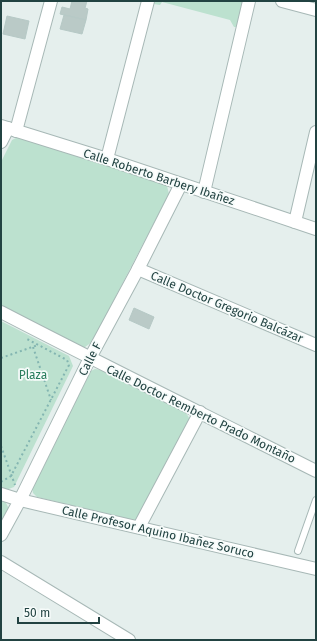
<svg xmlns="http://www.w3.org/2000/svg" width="317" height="641" viewBox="0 0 317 641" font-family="'Fira Sans',sans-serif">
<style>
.green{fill:#bce1cf}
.building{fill:#bacac7;stroke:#b6c9c6}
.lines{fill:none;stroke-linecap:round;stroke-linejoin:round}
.service-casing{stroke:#a7b8b6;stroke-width:8}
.minor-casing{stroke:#a7b8b6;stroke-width:14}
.path{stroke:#83b5b1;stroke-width:2;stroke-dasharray:2 3;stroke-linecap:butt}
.service{stroke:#fff;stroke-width:6}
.minor{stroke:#fff;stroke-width:12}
.labels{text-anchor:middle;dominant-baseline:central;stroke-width:3.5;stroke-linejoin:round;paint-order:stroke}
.street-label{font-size:12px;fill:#224342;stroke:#f6fbfa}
.park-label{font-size:12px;fill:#297d5d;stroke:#f6fbfa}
</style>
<rect width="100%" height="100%" fill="#e5efed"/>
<!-- green -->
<g class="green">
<polygon points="155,1 243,1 237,27 234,27 230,20 162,2 160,5 154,4"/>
<polygon points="18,137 162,180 167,186 169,194 92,342 85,347 80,347 1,306 1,162 12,140"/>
<polygon points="1,321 69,356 73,366 14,487 6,490 1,489"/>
<polygon points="95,369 102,370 185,412 188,416 190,420 137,519 134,520 37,497 33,493 32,487 91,371"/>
<polygon points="1,500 5,501 9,509 1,524"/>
</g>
<!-- building -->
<g class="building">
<polygon points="72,1 87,1 85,8 88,9 86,20 60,14 62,7 70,9"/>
<polygon points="64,15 86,20 82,34 60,29"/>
<polygon points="7,16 29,21 25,39 3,34"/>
<polygon points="134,308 154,317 149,329 129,320"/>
</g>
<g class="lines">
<!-- service casing -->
<g class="service-casing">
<polyline id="service" points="298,551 316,500"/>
</g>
<!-- minor casing -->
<g class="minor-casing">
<g id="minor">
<polyline points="282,1 316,10"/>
<polyline points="1,126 107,159 316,229"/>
<polyline points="16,131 51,1"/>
<polyline points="1,142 8,128"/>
<polyline points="107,159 148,1"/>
<polyline points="204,192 249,1"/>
<polyline points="295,222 316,132"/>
<polyline points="138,269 316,345"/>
<path d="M1,312C105,366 211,418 316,471"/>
<polyline points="1,494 20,500 316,569"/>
<polyline points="139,527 200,412"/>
<polyline points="1,535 20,500 90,358 138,269 181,184"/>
<polyline points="1,562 129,640"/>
</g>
</g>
<!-- path -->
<g class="path">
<polyline points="33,347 51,400"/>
<polyline points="1,358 38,345"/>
<polyline points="1,446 15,485"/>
<polyline points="1,482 11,476 69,365 67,360 25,338"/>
</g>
<!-- service -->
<use href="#service" class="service"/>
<!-- minor -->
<use href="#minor" class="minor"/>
</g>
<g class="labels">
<!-- street labels -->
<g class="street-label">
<text transform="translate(159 177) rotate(18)">Calle Roberto Barbery Ibañez</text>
<text transform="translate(227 307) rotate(23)">Calle Doctor Gregorio Balcázar</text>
<text transform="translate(90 359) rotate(-63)">Calle F</text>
<text transform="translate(201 414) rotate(26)">Calle Doctor Remberto Prado Montaño</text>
<text transform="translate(158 532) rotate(13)">Calle Profesor Aquino Ibañez Soruco</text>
</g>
<!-- park labels -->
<g class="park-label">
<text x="33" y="375">Plaza</text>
</g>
</g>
<!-- border -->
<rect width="317" height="641" fill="none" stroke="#224342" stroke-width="4"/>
<!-- scale -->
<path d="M18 617v6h81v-6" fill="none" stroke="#224342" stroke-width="2"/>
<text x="24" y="617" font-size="12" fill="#224342" stroke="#f6fbfa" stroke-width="3" paint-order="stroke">50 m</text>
</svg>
